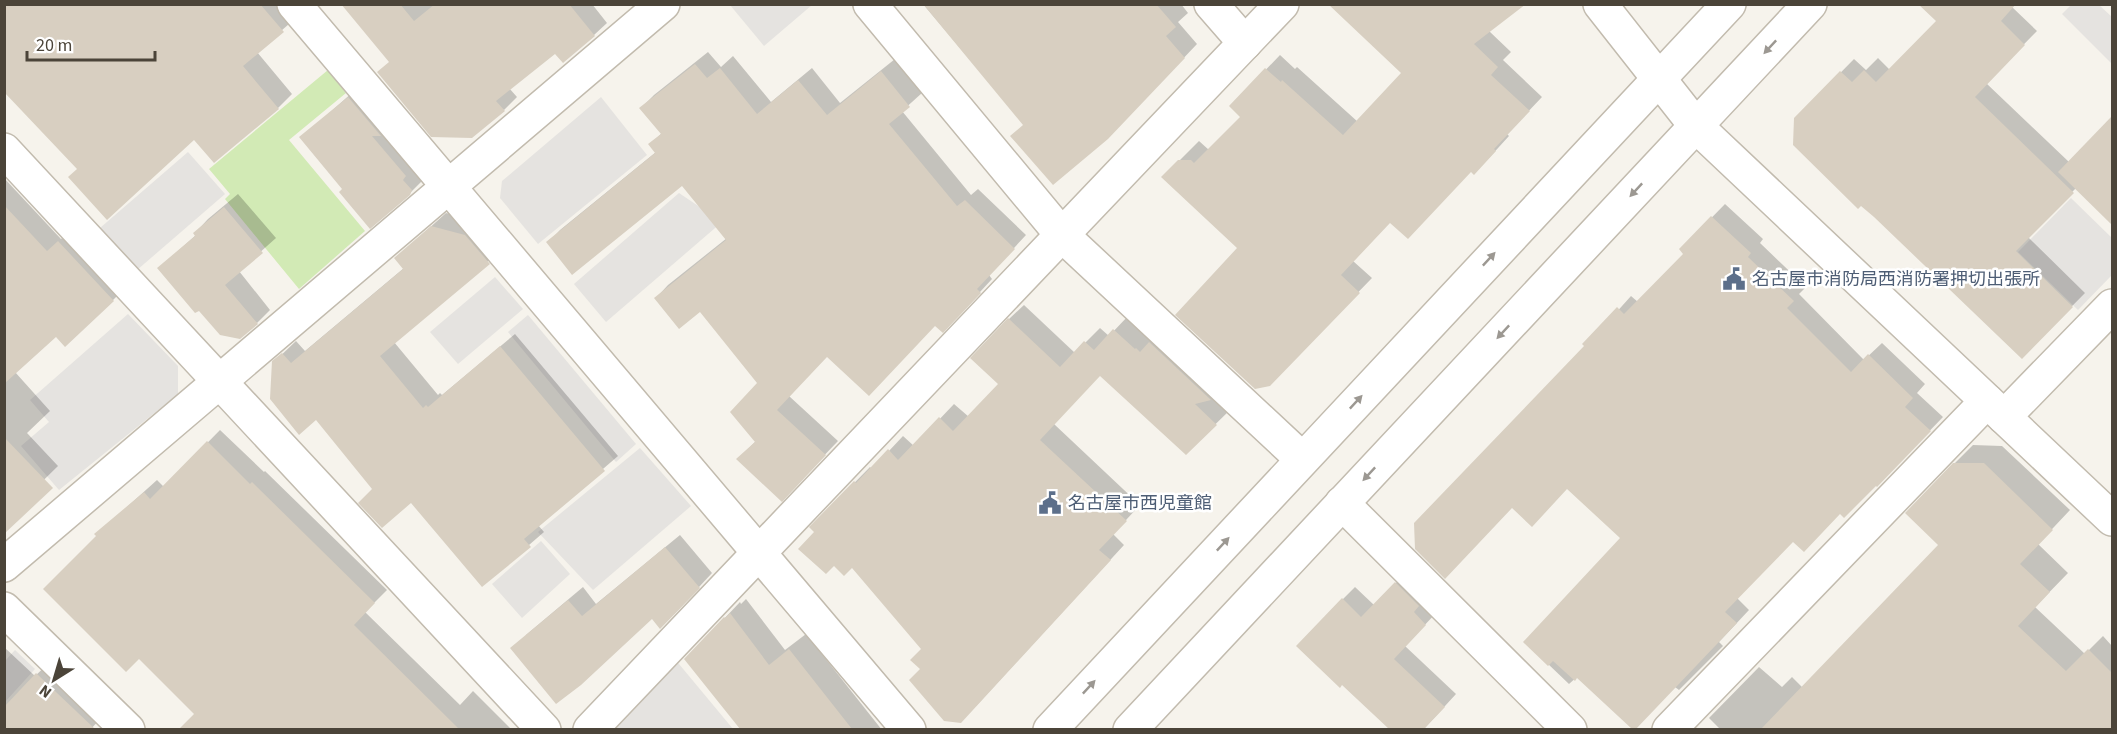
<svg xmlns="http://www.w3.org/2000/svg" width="2117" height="734" viewBox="0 0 2117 734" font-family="'Source Sans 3','Noto Sans JP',sans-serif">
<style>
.green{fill:#d2eab5}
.parking{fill:#e5e3e0}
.shadow{fill:#0003}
.building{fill:#d8cfc1}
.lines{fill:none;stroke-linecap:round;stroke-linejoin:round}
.minor-casing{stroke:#c2bbae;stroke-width:36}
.minor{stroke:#fff;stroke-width:33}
.oneway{fill:#9c9892}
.labels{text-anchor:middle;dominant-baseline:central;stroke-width:5;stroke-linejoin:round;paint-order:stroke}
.service-label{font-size:18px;fill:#4e5e75;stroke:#fff;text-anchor:start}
</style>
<rect width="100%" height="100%" fill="#f6f3ec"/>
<!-- green -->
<polygon class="green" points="328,70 346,93 289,140 365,231 299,289 225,199 230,194 209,169"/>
<!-- parking -->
<g class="parking">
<polygon points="730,5 812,5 764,46"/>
<polygon points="2071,5 2099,5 2112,17 2112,64 2062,14"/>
<polygon points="601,97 647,155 538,244 500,198 502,181"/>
<polygon points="188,152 225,194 137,270 100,228"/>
<polygon points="679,193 722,222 606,322 574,284"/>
<polygon points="2071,198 2112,238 2112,275 2078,310 2018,252"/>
<polygon points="495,277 523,309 458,364 430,332"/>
<polygon points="128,314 178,366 178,394 59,490 21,446 49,422 30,400"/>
<polygon points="528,315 636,444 616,462 508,332"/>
<polygon points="640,448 691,506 593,590 538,532"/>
<polygon points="541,541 570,574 522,618 492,584"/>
<polygon points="15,650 35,669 5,702 5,661"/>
<polygon points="674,658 733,729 607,730"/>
</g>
<!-- shadow -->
<g class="shadow">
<polygon points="4,4 256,11 263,4 286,4 297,17 257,52 292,94 278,108 194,138 79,169 7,93 4,96"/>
<polygon points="357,4 592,4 607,23 594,35 555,51 509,88 517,97 504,110 390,61"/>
<polygon points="923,4 1181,4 1188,13 1178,22 1197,44 1121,124 1024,124"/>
<polygon points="2012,7 2037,31 1986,83 2069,162 2112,118 2112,223 2076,188 2028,237 2085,293 2022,357 1795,119 1854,59 1866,70 1878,58 1890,70"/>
<polygon points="1489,31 1511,52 1503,60 1542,97 1507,134 1509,136 1488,159 1390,221 1353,261 1372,278 1269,384 1239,247 1163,177 1199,141 1209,150 1242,117 1231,106 1280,55 1295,69 1297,67 1358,122"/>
<polygon points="708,52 721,67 733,56 771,102 812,68 840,103 895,59 922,93 902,111 971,195 978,189 1026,235 989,275 992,279 956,318 827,355 789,396 838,441 794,487 738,459 756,441 759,383 700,310 656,298 668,285 727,238 683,184 548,243 560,230 656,152 650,144 662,133 641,108 654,95"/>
<polygon points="362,84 423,180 409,194 301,138"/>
<polygon points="4,178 61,239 72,229 126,287 113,300 56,335 15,372 50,411 27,433 58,466 4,519"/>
<polygon points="238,194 276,238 239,271 270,310 257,323 159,268 196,235 195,233 208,219"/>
<polygon points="1725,204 1763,239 1760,243 1806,287 1799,294 1864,360 1882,343 1925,384 1917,393 1943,417 1890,472 1840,512 1793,540 1737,598 1749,610 1719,642 1723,646 1679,690 1675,687 1634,729 1578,676 1569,684 1525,642 1622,538 1586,346 1631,296 1638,302 1685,254 1681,249"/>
<polygon points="446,213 479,221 502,249 394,342 438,395 440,393 442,395 515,334 618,456 538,525 544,532 483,585 411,501 374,489 274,362 296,341 305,351 404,268 396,258"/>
<polygon points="1024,305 1075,353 1100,328 1109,336 1129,315 1231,409 1186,453 1100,374 1054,424 1140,505 1113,534 1124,545 976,706 922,669 923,649 852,566 811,527 870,467 872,469 903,436 914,446 954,404 969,417 1000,384 1009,319"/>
<polygon points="220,430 264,472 265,471 387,590 365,612 460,705 473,691 512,730 190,730 185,725 196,713 97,534 157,480 164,487"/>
<polygon points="1973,445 2002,446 2070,510 2038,544 2068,573 2035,607 2085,654 2103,636 2112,646 2112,730 1721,730 1709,718 1759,667 1782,687 1792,677 1803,688 1940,545 1954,464"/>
<polygon points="680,535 712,573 674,614 526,635 583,587 596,604"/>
<polygon points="1408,571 1437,612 1405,646 1456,694 1423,730 1392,730 1342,683 1343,599 1355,587 1374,605"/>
<polygon points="746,599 785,650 806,634 882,730 742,730 686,659 740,602 741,604"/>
<polygon points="4,647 35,676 49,663 101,718 90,730 4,730"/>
</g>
<!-- building -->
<g class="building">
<polygon points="4,4 260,4 284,32 243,66 279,109 214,163 194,140 107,220 68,177 77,169 4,92"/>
<polygon points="341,4 400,4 414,21 435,4 569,4 595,36 563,63 555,54 496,101 505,111 472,138 431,137 377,72 389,62"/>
<polygon points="923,4 1156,4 1176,27 1166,36 1185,58 1108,139 1053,185 1010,136 1023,125"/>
<polygon points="1328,4 1526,4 1474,44 1498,67 1491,75 1530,111 1494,149 1496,151 1474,175 1471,172 1408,239 1390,223 1341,275 1360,293 1270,386 1255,389 1175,315 1237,248 1161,177 1178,160 1191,160 1194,163 1240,117 1229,106 1265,68 1281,82 1282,80 1343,135 1401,73"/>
<polygon points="1918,4 2016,4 2001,21 2025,45 1975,97 2074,193 2016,251 2073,307 2022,359 1874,217 1861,206 1858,209 1793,145 1794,118 1840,71 1852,82 1864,70 1876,82 1936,21"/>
<polygon points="695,64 707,78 720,68 757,114 798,80 827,115 881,71 910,107 889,124 957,206 965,200 1015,249 977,289 981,293 943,333 935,326 869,396 827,357 777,410 826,455 782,502 736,459 755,442 730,412 757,383 700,312 679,329 654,298 726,240 682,186 572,275 546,242 655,153 648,144 661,134 639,108"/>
<polygon points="348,97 381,136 372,136 406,176 403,180 412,190 410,195 370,229 339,192 342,189 299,137"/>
<polygon points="2112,116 2112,225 2058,172"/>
<polygon points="4,205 47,251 58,241 114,301 65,347 56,337 4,384"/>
<polygon points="224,207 263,253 225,285 258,324 240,339 220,335 199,311 195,313 157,268 195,236 193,233"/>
<polygon points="1711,216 1751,253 1748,257 1794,301 1787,308 1851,372 1868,354 1913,398 1905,407 1931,431 1877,487 1876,486 1844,518 1840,514 1804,552 1793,542 1725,612 1737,623 1636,729 1632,729 1577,678 1575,681 1553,661 1548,666 1523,642 1620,538 1567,489 1532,527 1512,508 1445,579 1415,549 1414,523 1584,346 1582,344 1617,307 1624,314 1683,254 1679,249"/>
<polygon points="431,226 465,235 490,264 380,356 423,408 426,405 428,407 500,346 605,471 524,539 531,547 482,587 411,503 382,528 358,503 372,489 316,420 299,435 270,399 272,361 282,353 291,363 384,285 403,269 394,258"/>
<polygon points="1008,318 1060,367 1084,341 1094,350 1113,329 1135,349 1136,348 1140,352 1149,342 1211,400 1195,404 1217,425 1186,455 1100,376 1040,440 1127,521 1099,550 1111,560 961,723 944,721 909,680 920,669 910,660 921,649 852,568 844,576 834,566 826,574 798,549 814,532 809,527 854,481 856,483 888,449 898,460 939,417 953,431 998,384 970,358"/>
<polygon points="4,437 53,488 4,534"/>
<polygon points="207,441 250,484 252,482 375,603 354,625 459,729 179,729 194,714 139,659 126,672 43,589 96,536 94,534 144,492 150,499"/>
<polygon points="1953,463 1984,463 2053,530 2020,564 2050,592 2018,626 2066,671 2088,649 2112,673 2112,729 1761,729 1938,545 1905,513"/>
<polygon points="665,547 700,588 660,629 652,619 581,685 556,704 510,648 568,600 582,616"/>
<polygon points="1395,582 1419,606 1414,612 1426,625 1394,659 1445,707 1424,729 1389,729 1342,685 1340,688 1296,646 1342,598 1361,617"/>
<polygon points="730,613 769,665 789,649 852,729 740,729 684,659 724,617 725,618"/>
<polygon points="36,673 95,729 4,729 4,707"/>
</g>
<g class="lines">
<!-- minor casing -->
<g class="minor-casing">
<g id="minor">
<polyline points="294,4 909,730"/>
<polyline points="870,4 1062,235 1302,459"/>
<polyline points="1211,4 1245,43"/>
<polyline points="1600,4 1696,126 2112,519"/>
<polyline points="4,150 544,730"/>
<polyline points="2004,417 2112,306"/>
<polyline points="1342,503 1570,730"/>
<polyline points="4,565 663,4"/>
<polyline points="4,609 128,730"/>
<polyline points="590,730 1282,4"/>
<polyline points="1050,730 1729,4"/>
<polyline points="1130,730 1810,4"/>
<polyline points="1669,730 1987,401"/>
</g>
</g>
<!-- minor -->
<use href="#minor" class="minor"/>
</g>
<!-- one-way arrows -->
<defs><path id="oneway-solid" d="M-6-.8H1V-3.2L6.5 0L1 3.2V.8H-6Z" transform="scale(1.5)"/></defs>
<g class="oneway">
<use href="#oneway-solid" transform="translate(1770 47) rotate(133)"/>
<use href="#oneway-solid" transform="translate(1636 190) rotate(133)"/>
<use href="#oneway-solid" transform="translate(1489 259) rotate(-47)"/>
<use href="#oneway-solid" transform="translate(1503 332) rotate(133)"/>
<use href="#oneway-solid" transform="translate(1356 402) rotate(-47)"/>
<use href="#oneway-solid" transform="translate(1369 474) rotate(133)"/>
<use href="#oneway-solid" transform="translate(1223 544) rotate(-47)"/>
<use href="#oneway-solid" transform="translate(1089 687) rotate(-47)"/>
</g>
<!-- icons -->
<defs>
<g id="civic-bare" transform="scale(1.8)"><path d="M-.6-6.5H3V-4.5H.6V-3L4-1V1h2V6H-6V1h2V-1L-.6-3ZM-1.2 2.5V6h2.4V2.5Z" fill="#5c6f8a" stroke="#fff" stroke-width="2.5" paint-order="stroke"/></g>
</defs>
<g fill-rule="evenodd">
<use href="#civic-bare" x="1734" y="279"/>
<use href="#civic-bare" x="1050" y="503"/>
</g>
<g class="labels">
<!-- service labels -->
<g class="service-label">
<text x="1752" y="279">名古屋市消防局西消防署押切出張所</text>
<text x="1068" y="503">名古屋市西児童館</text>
</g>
</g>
<!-- border -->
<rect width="2117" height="734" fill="none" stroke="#4b4439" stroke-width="12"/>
<!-- north arrow -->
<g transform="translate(54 680) rotate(217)" stroke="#ffffff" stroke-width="4.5" paint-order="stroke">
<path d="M0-4.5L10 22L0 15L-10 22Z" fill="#4b4439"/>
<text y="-9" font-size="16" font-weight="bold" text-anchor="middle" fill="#4b4439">N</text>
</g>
<!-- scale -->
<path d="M27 51v9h128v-9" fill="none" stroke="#4b4439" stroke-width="3"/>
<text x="36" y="51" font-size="18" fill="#4b4439" stroke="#ffffff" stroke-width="4.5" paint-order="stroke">20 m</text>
</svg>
